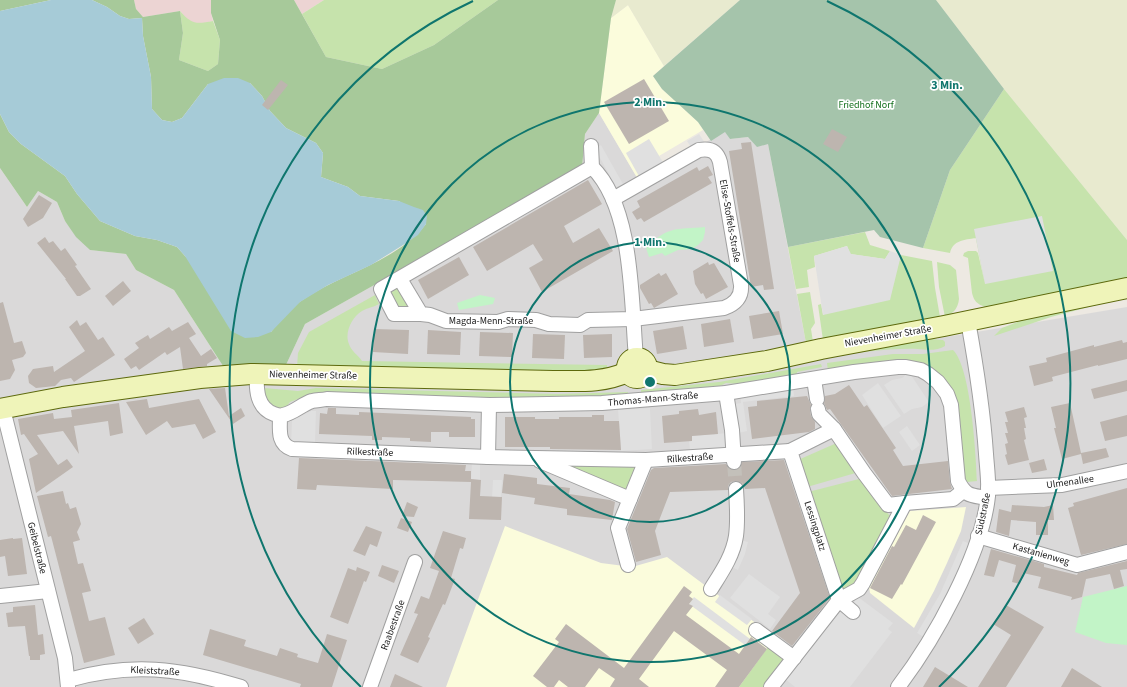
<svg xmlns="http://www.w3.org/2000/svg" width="1127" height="687" viewBox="0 0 1127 687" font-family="'Source Sans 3',sans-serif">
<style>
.residential{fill:#dad9d9}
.commercial{fill:#ecd4d3}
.education{fill:#fbfcdc}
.farmland{fill:#e8eacf}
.grass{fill:#c6e3ac}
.forest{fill:#a7c99a}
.cemetery{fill:#a5c4ab}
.park{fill:#c2f4c7}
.parking{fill:#e0e0e0}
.water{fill:#a6cbd7}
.building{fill:#bdb5af}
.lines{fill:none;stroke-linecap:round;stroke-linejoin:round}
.street-tunnel{stroke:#c3c0ba;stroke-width:14;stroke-dasharray:14 7;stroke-linecap:butt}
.street-casing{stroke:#a0a0a0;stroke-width:16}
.secondary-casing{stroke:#5d690d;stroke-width:22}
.street{stroke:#fff;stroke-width:14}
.secondary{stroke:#eff4b9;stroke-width:20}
.ring{fill:none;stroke:#0f766e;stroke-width:2}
.labels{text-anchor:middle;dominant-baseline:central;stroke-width:3.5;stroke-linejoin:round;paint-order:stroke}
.park-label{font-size:10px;fill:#14701d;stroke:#fff}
.street-label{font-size:10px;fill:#1c1c1c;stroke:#fff}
.centre{fill:#0f766e;stroke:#fff;stroke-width:2}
.ring-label{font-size:12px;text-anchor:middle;font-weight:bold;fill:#0f766e;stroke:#fff;stroke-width:3.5;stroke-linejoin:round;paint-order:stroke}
</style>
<rect width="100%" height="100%" fill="#ede9e2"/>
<!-- residential -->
<polygon class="residential" points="599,113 639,181 725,131 730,139 748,137 768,144 806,343 826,357 1127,307 1127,687 0,687 0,168 27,207 38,191 57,202 65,221 90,250 126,254 136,270 174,290 225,369 285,367 305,324 582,168 585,134"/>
<!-- commercial -->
<g class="commercial">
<polygon points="134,0 211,0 211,13 213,21 201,24 193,23 187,19 180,11 143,17 136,9"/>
<polygon points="294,0 324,0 302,14"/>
</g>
<!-- education -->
<g class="education">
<polygon points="628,5 664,66 653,76 662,89 698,122 703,130 659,156 665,167 639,181 599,113 611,18"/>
<polygon points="966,507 961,531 947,563 934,591 914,628 870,593 869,587 910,511"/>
<polygon points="505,526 601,563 632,567 667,557 793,651 766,687 446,687"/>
</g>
<!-- farmland -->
<g class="farmland">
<polygon points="616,0 740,0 664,66 628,5 611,18"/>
<polygon points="936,0 1127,0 1127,240 1004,89"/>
</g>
<!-- grass -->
<g class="grass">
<polygon points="324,0 498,0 434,45 382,69 326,57 302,14"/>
<path d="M180,11C192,25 197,24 213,21L220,40L218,64L208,71L179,60L183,33Z"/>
<path d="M1004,89L1127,240V282L985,307C977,304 974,301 972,293L968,258L963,256L964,253L968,251H976L978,253L985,284L974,229L976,238C964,240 953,240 950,253L923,248L950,170Z"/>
<polygon points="865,232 870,245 890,251 885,259 850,254 847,246 814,256 815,267 807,270 809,287 796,289 788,247"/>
<polygon points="901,255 932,261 935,288 940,317 823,340 818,305 821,304 823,315 896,271"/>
<path d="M937,262L950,265L956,270L959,299C958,308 954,313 945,317L939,287Z"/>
<polygon points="397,287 398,288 409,308 398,309 390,292"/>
<polygon points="810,292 815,323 811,329 813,342 806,343 797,294"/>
<path d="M375,295L379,304C374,307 367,308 362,311C352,317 344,333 349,344C351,351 358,355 362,361L607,365L608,371L587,375L297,367L298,353L309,332Z"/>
<polygon points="1119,299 1051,317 994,336 1002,328 1020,321"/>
<path d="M932,339L943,340L945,342V346C938,351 926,350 918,349C887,348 857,353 826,358V357Z"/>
<path d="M953,350C971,367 976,455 977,481L967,482L963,479L962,460L935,372L828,371L827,363L893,354H923Z"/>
<polygon points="821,364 822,367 797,372 797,375 738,384 726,383 718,387 641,394 641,390 719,382"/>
<polygon points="264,388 298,391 316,388 558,394 628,392 628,395 602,397 497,399 487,397 314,393 290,402 286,407 278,410 265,401"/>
<polygon points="839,442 859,472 807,487 798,460"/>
<polygon points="570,463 637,465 626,490 569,466"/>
<polygon points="859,479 865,482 889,515 896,513 855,589 844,595 808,492"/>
<polygon points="768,647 785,660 766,687 739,687"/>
</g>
<!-- forest -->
<g class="forest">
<polygon points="0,0 51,0 0,11"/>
<path d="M92,0H134L136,9L143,17L180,11L183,33L179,60L208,71L218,64L220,40L211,13V0H294L326,57L382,69L434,45L498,0H616L611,18L599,113L585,134L582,168L305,324L285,367L225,369L174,290L136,270L126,254L90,250L76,237L65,221L57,202L38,191L27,207L0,168V114L9,132L21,144L65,176L77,194L100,221L135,236L157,240L177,247L185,256L271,332C280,321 289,309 301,301C341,273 395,263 426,224L399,201L360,196L348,187L321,177L323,153L316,143L286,128L270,111L262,96L250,83L208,84L182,118L172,122L162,120L152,109L151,77L143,36L142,18L129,19L120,16L107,7Z"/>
</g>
<!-- cemetery -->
<polygon class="cemetery" points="740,0 936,0 1004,89 950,170 923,248 880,237 874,230 788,247 768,144 757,147 748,137 730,139 725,132 711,141 698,122 662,89 653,76"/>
<!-- park -->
<g class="park">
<path d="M705,227V232L703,240L698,245L692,249L678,250L665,256L662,253L649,257L646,248C669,225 676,230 705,227Z"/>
<polygon points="480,295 495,298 493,304 459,310 457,303"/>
<polygon points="1127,586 1127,645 1106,643 1075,632 1083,597"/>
</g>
<!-- parking -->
<g class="parking">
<polygon points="699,134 705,143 693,150 687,141"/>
<polygon points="649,139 664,164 640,178 626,153"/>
<polygon points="601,145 623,184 616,187 595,149"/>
<polygon points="1042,216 1053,271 985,284 974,229"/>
<polygon points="847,246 851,254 885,259 890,251 901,255 890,300 823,315 814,256"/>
<polygon points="909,372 929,402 922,407 912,409 904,414 884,385 892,380 902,378"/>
<polygon points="878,383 901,416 883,428 862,395"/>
<polygon points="793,387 794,396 743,402 747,431 738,433 735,404 741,403 740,393"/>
<polygon points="650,408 652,449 621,451 618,410"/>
<polygon points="311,411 316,411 315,445 291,444 292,420"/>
<polygon points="907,426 920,445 912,451 899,432"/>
<polygon points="728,433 729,447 690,450 689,441 692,441 692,436"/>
<polygon points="472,462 480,463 480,480 471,479"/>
<polygon points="493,480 502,480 501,497 492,497"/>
<polygon points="739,540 748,542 745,554 738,570 730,566"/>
<polygon points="963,541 970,544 946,598 924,637 917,633 940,594"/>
<polygon points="749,574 780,597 768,614 776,620 770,629 730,598"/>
<polygon points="720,595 752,619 747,625 715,602"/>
<polygon points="694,597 750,639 745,645 689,604"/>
<polygon points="858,597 893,623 888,629 892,632 850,687 795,687 785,679 840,607 846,612"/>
</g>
<!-- water -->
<polygon class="water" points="51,0 92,0 107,7 120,16 129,19 142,18 143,36 151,77 152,109 162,120 172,122 182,118 208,84 224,78 238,78 250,83 262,96 270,111 286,128 316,143 323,153 321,177 348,187 360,196 399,201 414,207 423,210 427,216 426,224 418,235 403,245 371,265 328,285 300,302 271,332 258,337 245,338 231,331 185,256 177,247 157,240 135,236 100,221 77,194 65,176 21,144 9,132 0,114 0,11"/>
<!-- building -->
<g class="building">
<polygon points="644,79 669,121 629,144 604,102"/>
<polygon points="281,80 288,85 268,110 262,105"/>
<polygon points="832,129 847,137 838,152 823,144"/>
<polygon points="751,142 774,289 764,290 763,285 751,287 729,151 742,149 741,143"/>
<polygon points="708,166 713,175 708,177 712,183 644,222 641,218 637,220 632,212 640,207 637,201 697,167 699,171"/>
<polygon points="588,180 602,204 564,226 573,243 599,228 613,251 542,292 529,268 543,260 533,244 487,271 473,247"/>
<polygon points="39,195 52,203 43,218 28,227 23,219"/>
<polygon points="45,237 49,243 53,241 61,251 65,248 77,265 75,266 91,289 80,296 77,296 65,279 66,279 37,243"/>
<polygon points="459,257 469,275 428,299 418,280"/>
<polygon points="708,262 709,265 714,263 728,287 706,299 703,293 701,294 695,284 693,271"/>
<polygon points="659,273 661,276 666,273 678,294 654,308 651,303 649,304 640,288 640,285"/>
<polygon points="123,281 131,291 113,306 105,296"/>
<polygon points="3,302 14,343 22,341 26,353 23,357 12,360 15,370 10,379 0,381 0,303"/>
<polygon points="779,311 783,334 753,339 749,316"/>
<polygon points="730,319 734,342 704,347 701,324"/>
<polygon points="77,320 80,326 86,322 98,340 103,337 115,355 74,382 71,378 61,380 55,386 36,388 29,383 28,376 33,369 53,366 54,372 85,351 69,327"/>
<polygon points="188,322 196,334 189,338 201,356 211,349 217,358 207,364 207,366 183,369 180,347 167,355 165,352 139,370 136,366 131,369 124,359 139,348 135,343 148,335 150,339 169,327 172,331"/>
<polygon points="683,326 687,349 657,354 653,331"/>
<polygon points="374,329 409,330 408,354 373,352"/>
<polygon points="428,330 461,332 460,355 427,354"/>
<polygon points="480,332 513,333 512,357 479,356"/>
<polygon points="533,334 565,335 564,359 532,358"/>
<polygon points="612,334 612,357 584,358 583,335"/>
<polygon points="1122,340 1123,343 1127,342 1127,359 1098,366 1098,365 1052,377 1053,381 1034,386 1029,366 1047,362 1046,358 1094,345 1094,347"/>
<polygon points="1127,380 1127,391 1094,399 1091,389"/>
<polygon points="849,385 864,407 867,405 896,448 893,450 903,466 948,461 950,482 952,489 892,496 830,409 827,410 824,403 825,396 835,394"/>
<polygon points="225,388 229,416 241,408 245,416 233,424 209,389"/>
<polygon points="807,396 811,405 810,410 811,416 815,422 815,429 809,432 752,439 748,407 757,406 757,401"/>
<polygon points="147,399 149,408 199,399 216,432 203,439 195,424 172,428 167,421 146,435 126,402"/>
<polygon points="119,403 123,433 110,436 108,421 74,426 79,454 63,431 37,435 58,465 67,459 73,467 36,493 29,459 38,454 24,434 21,435 18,419 53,413 54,419 72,417 71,410"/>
<polygon points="1070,403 1081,453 1106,448 1109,457 1083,464 1081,454 1062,459 1054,428 1056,428 1051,407"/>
<polygon points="1024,407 1027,417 1024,418 1026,428 1024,428 1026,439 1024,440 1029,460 1008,465 1005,455 1007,454 1005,444 1008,443 1005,433 1008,433 1005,422 1008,422 1005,412"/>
<polygon points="328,408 336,408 336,414 359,415 359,412 383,413 471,417 471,419 475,419 475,437 449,437 449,432 431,432 431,442 410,441 410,438 382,437 382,440 372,440 372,436 319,434 320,413 327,414"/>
<polygon points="698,409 699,415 716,412 718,434 692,436 692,441 664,443 662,416 679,414 679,411"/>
<polygon points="592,415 604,415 604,421 619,421 621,450 550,449 550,447 505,447 505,417 535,417 535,419 559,419 559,417 592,417"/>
<polygon points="1127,415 1127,436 1105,441 1100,422"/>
<polygon points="299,458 466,465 465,471 471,471 471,479 481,480 480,496 502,497 501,520 469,519 471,482 393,480 393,489 317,485 316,490 297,489"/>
<polygon points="1044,459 1047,470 1032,473 1029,463"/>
<polygon points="784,460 830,598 792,646 772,631 800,593 765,488 745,489 743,484 736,481 731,482 728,486 728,490 670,492 655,531 661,555 636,562 627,529 651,470 654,468 726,464 730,469 734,470 739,469 742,462"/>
<polygon points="504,474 537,478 537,484 570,488 569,494 610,500 615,502 612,520 567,515 567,509 534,504 535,498 502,493"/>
<polygon points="1127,488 1127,544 1081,555 1068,508 1074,506 1073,503"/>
<polygon points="63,491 66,504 68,503 70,509 76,507 81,524 77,532 80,540 73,542 78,564 83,563 91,591 82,593 89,621 105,617 115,655 84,663 51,536 48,537 37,496"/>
<polygon points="407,502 418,507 414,517 402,516"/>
<polygon points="1012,505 1044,507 1053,505 1054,520 1048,520 1048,535 1036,535 1036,522 1011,520 1009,536 996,532 999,509 1011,512"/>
<polygon points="923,515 936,522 902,585 901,584 892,599 870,588 892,546 894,547 906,525 916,530"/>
<polygon points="401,518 412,522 408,532 397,528"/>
<polygon points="366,526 382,532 377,547 370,544 365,556 353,551"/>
<polygon points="443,531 466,538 463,549 460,548 451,578 455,579 445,605 443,604 428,637 430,638 418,663 400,655 418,614 414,613 421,596 429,599 439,571 430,568"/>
<polygon points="13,538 13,539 22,538 27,574 8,576 5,556 0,557 0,540"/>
<polygon points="991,549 1044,564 1044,567 1077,575 1078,573 1127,561 1127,569 1120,570 1124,586 1114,589 1110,574 1086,579 1082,597 1071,600 1072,597 1038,588 1041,577 1023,573 1020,584 1012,582 1016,565 999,560 994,577 984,575"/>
<polygon points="382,565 399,571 394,583 378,576"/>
<polygon points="357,567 370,572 366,582 364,581 348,624 330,617 348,568 356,571"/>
<polygon points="684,586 692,592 689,596 693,599 689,604 693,606 686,615 739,654 751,637 767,649 739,687 715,687 727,670 674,631 639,679 649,687 610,687 615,679 599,668 585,687 568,687 559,680 554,687 547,687 533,676 559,642 555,639 566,624 624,668"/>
<polygon points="35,605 38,635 43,634 45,654 40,655 40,660 30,660 30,656 29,656 25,626 8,627 6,613 13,612 13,607"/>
<polygon points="1006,605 1044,627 1006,687 978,687 1011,635 993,624"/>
<polygon points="144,618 154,634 138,644 128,628"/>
<polygon points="210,629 246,640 244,646 277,656 280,648 298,654 297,657 318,663 327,634 347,640 332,687 300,687 301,684 281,678 203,655"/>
<polygon points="935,667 968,687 923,687"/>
<polygon points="1072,668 1102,687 1061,687"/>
<polygon points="395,674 423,687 390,687"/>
</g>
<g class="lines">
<!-- street-tunnel -->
<polyline class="street-tunnel" points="734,462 736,489"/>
<!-- street casing -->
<g class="street-casing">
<g id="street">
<path d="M591,146L592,167C634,208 631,303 636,358"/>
<path d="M400,279L421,314L430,315L446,321L498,322L508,319L536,320L549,324L580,325L588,320L633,319L724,308C735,304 742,297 741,285L720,162C717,151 710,148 699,150L613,199"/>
<polyline points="421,314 394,314 381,289 592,167"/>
<path d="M257,374C256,390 257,408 274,414C277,415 280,416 283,415C294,413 302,404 312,401C317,400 322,400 327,399L489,405L602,403L726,393L854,372L898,367H906L921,370L928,374L938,382L947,394L951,405L958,481C966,497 971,495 987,498"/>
<polyline points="814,379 817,399"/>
<polyline points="726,393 732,430 734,462"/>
<polyline points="489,405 488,457 646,460 790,451"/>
<polyline points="3,409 65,658 68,687"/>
<polyline points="818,409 819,414 834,429"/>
<path d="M280,416C280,429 277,444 292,449L488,457"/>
<polygon points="834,429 864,473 888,505 905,503 863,583 859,589 839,600 790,451"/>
<polyline points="540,461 630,499"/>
<polyline points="988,488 1062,485 1127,471"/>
<polyline points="905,503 953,499 963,491"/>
<polyline points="978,536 1077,565 1127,552"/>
<polyline points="628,565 618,528 646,460"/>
<path d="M711,589C721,573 733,556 736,536C738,521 737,504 736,489"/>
<polyline points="0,596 48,591"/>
<polyline points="756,630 794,658"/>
<path d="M68,680C131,662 180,668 241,687"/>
<polyline points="370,687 415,562"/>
<polyline points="771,687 839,600 853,612"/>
<path d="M898,687C934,640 982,554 988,496C989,482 987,468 986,454C983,409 976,365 968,321"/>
</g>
</g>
<!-- secondary casing -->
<g class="secondary-casing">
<g id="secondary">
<circle cx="637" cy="368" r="10"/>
<polyline points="647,370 663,374 675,375 767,361 821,349 944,326 1127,288"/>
<path d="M0,409L63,397L200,378L251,374L553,381C578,381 604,383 627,372"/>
</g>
</g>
<!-- street -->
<use href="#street" class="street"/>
<!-- secondary -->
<use href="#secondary" class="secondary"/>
</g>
<!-- distance rings -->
<g class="ring">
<circle cx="650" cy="382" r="140"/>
<circle cx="650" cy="382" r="280"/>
<path d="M361 687A420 420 0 0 1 473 1M827 1A420 420 0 0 1 939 687"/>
</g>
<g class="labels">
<!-- park labels -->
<g class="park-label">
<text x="866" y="105">Friedhof Norf</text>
</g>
<!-- street labels -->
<g class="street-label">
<text transform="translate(730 221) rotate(80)">Elise-Stoffels-Straße</text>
<text x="491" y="321">Magda-Menn-Straße</text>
<text transform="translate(888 336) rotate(-10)">Nievenheimer Straße</text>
<text transform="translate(313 375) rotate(1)">Nievenheimer Straße</text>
<text transform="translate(653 399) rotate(-5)">Thomas-Mann-Straße</text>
<text transform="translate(370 452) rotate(2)">Rilkestraße</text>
<text transform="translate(690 458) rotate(-4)">Rilkestraße</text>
<text transform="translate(1070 482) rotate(-8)">Ulmenallee</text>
<text transform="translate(983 514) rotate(-78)">Südstraße</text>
<text transform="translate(815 526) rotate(72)">Lessingplatz</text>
<text transform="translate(37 548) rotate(76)">Geibelstraße</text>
<text transform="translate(1041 554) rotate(16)">Kastanienweg</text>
<text transform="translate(393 625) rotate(-70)">Raabestraße</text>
<text transform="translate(155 671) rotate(3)">Kleiststraße</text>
</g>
</g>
<circle cx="650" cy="382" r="6" class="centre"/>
<g class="ring-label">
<text x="947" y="89">3 Min.</text>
<text x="650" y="106">2 Min.</text>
<text x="650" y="246">1 Min.</text>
</g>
</svg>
